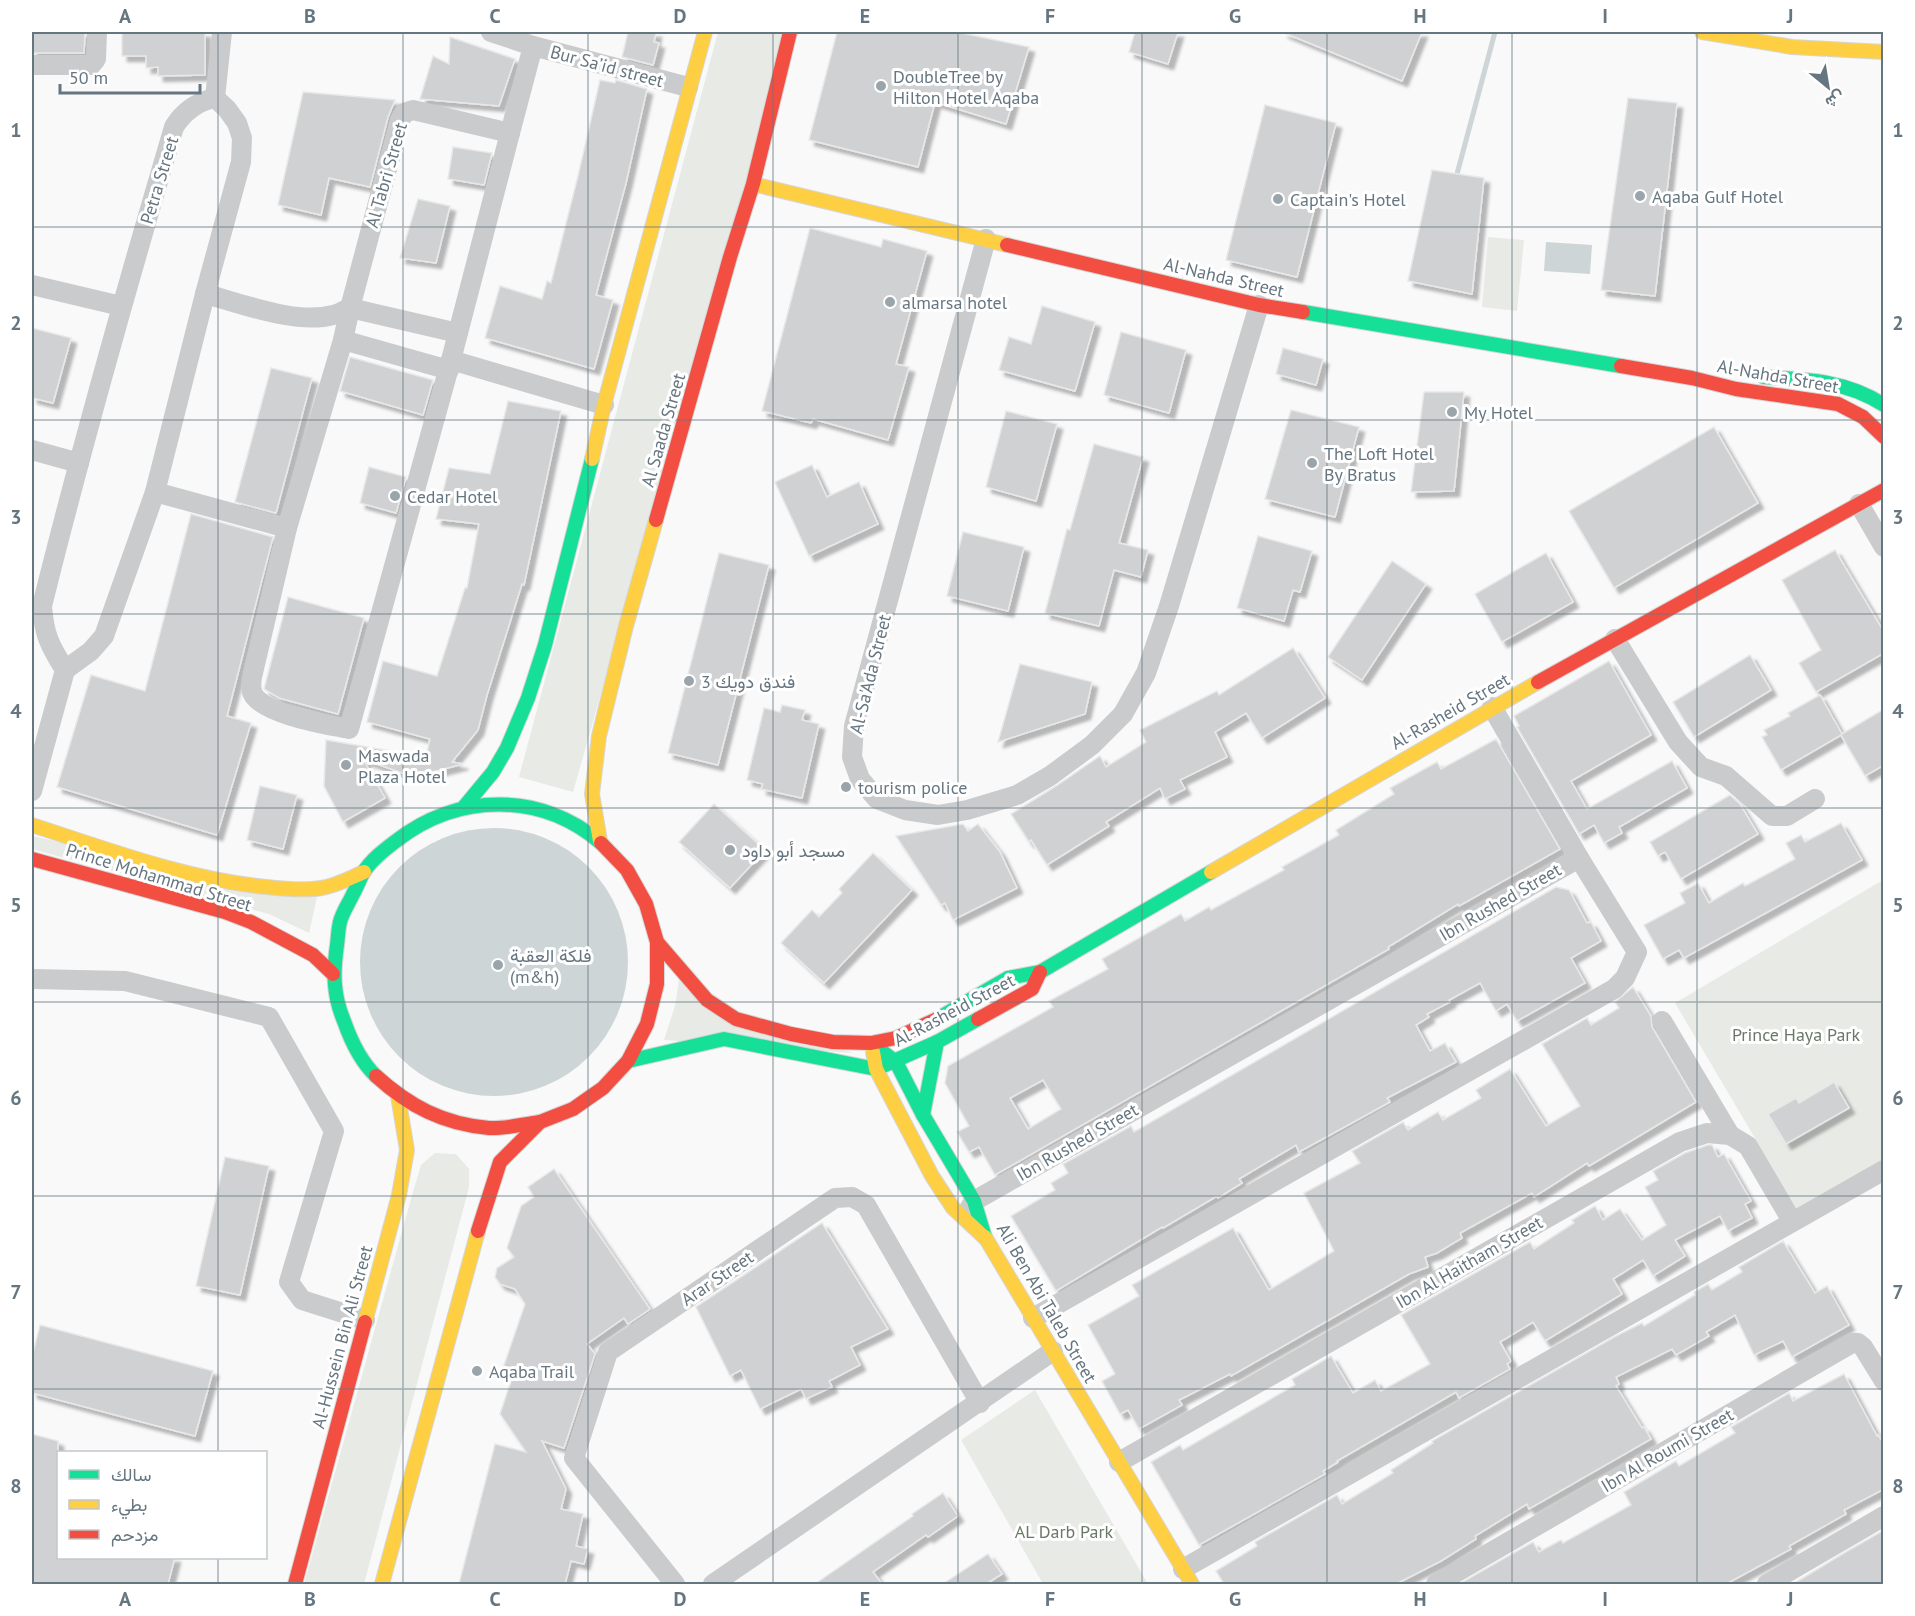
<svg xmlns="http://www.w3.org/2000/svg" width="1915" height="1616" viewBox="0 0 1915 1616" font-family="'PT Sans',Vazirmatn,sans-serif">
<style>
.green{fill:#e8eae6}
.water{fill:#cdd5d7}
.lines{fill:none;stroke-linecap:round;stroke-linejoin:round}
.stream{stroke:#cdd5d7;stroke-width:5}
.building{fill:#cfd1d2;stroke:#e8e8e8;stroke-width:1.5;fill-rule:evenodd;filter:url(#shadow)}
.fast-casing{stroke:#d5d6d7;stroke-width:16}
.slow-casing{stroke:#d5d6d7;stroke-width:16}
.jam-casing{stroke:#d5d6d7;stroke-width:16}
.street{stroke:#cacbcc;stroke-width:20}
.fast{stroke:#16e098;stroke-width:14}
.slow{stroke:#ffcf43;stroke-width:14}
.jam{stroke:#f24e42;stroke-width:14}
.grid{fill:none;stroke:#667681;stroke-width:1.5;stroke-opacity:0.55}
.poi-dot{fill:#99a4ab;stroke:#fff;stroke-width:2}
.labels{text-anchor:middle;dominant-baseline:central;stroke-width:6;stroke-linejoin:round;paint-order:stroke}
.street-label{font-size:18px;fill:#667681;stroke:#fff}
.poi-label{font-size:18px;fill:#667681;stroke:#fff;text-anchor:start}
.park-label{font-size:18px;fill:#697965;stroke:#fff}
.neatline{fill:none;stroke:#667681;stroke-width:2}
.grid-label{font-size:20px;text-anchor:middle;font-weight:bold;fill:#667681}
</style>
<defs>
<filter id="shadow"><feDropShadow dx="5.5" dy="5.5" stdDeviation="1.5" flood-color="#0004"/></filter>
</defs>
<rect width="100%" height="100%" fill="#f9f9f9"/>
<!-- green -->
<g class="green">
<polygon points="718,32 785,32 757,147 573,792 519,777"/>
<polygon points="1488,237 1524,240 1517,311 1482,307"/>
<polygon points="32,836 317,897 309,933 269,914 32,849"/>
<polygon points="1883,880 1883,1169 1801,1216 1675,1003"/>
<polygon points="679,980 702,1002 853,1053 664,1040 675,1006"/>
<polygon points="435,1153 456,1154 469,1169 469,1187 364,1584 304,1584 413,1192 421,1165"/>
<polygon points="1035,1390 1148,1584 1043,1584 961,1440"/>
</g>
<!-- water -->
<g class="water">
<polygon points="1546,242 1592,245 1590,274 1544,271"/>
<circle cx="494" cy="962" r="134"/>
</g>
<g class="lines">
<!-- stream -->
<polyline class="stream" points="1457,174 1495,32"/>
</g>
<!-- building -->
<g class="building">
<polygon points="32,32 85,32 84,53 32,53"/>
<polygon points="122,32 205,32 205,75 158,76 158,67 146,68 146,56 122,56"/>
<polygon points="628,32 656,32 654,42 659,43 653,65 622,57"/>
<polygon points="837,32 957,32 1029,47 1006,124 935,102 918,167 809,140"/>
<polygon points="1135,32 1178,32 1168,64 1129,52"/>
<polygon points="1282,32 1422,32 1402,81"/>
<polygon points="450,37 515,59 499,106 420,99 433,56 449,64"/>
<polygon points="600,80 615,83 616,80 647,89 626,183 596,295 613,300 594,369 485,338 500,286 542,299 547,281 551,283 578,176"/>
<polygon points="303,92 395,100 388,117 370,187 329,178 321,215 278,205"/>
<polygon points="1628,98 1677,103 1655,296 1601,290"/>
<polygon points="1265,105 1336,123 1297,277 1226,260"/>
<polygon points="453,147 492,153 484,185 448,179"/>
<polygon points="1432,170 1484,178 1472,294 1408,281"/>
<polygon points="418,199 450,206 436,263 400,258"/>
<polygon points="810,228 881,247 883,239 927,251 896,364 909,367 888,440 813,419 811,423 762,411"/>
<polygon points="1042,306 1095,322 1075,391 999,370 1009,337 1031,344"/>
<polygon points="32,328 71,338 53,403 32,398"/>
<polygon points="1121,332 1186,350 1169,413 1104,395"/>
<polygon points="1283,348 1323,359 1316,385 1276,374"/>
<polygon points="350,357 433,380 423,415 340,391"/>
<polygon points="271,368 312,378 276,513 235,502"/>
<polygon points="1424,392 1464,392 1454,491 1411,492"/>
<polygon points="508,401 561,411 524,585 522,584 487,695 478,730 452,762 463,764 413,777 363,759 385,798 343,822 324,786 326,740 426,757 430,739 367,722 383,661 437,676 465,588 467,588 479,524 436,519 449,468 490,474"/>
<polygon points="1291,410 1359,427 1335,517 1265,499"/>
<polygon points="1006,411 1057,424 1036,501 986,487"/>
<polygon points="1714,427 1758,503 1614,588 1569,511"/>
<polygon points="1094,444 1143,457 1119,543 1148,550 1141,577 1114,570 1099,626 1045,613 1067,529 1070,530"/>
<polygon points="812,465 827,497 859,482 878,524 809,556 775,482"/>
<polygon points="369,467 406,477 396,513 360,503"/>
<polygon points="191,514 273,537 227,716 251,723 217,835 57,787 91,675 145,691"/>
<polygon points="963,532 1024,547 1008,611 947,596"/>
<polygon points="1258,536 1312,551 1300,592 1293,590 1284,621 1237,608"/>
<polygon points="1835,550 1884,632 1884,653 1816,692 1799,663 1821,650 1782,580"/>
<polygon points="719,553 769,565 718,765 668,753"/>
<polygon points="1546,553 1573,602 1502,642 1475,594"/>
<polygon points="1392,561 1426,584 1362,680 1328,657"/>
<polygon points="288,597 364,618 338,714 279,698 264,689"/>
<polygon points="1293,648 1325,698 1262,738 1246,713 1215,732 1227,757 1180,780 1185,789 1165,799 1160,788 1106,822 1109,826 1047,865 1031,840 1029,842 1011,814 1056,786 1100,756 1106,767 1146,742 1140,730 1217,691 1219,695"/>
<polygon points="1750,655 1771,690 1694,737 1673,702"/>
<polygon points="1609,661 1651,735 1571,781 1587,809 1672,761 1687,788 1619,827 1622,833 1604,843 1594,825 1579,834 1517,727 1519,726 1514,716"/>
<polygon points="1020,664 1092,682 1085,714 998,742"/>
<polygon points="1820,695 1842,734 1884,709 1884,765 1865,776 1841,735 1781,770 1762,737 1767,735 1764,730 1790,716 1788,713"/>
<polygon points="782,705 805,710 802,720 819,724 802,798 761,789 763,784 747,780 764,708 780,712"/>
<path d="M1496,739L1560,849L1459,906L1458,904L1388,947L1389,949L995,1175L979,1147L969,1152L957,1132L969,1126L945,1083L948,1066L1053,1007L1049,1001L1108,969L1102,959L1181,914L1185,921L1209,907L1211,910L1284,870L1282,867L1339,835L1336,830L1394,794L1390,788L1437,762L1441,769ZM1043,1080L1061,1109L1028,1129L1010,1098Z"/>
<polygon points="260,786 297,795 283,849 247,840"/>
<polygon points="1730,795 1740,804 1758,834 1681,879 1665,852 1658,856 1650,842"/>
<polygon points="714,804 765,850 730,888 679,842"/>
<polygon points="1841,823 1862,860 1684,958 1679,950 1663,959 1644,925 1685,903 1680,893 1698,883 1709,903 1743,883 1745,886 1795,859 1786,843 1801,835 1805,842"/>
<polygon points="963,824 968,831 978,824 1000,852 1017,888 953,920 945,903 941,905 896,836"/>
<polygon points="873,853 912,890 824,983 781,943 812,910 819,917 842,893 839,889"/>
<polygon points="1556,887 1569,890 1587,923 1591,922 1601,941 1571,958 1585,983 1517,1021 1507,1004 1496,1011 1480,983 1449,1000 1450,1002 1427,1014 1429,1017 1416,1025 1430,1051 1445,1043 1456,1062 1387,1098 1390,1102 1299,1152 1296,1145 1239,1179 1242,1183 1218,1198 1217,1196 1163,1228 1162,1227 1056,1291 1011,1216 1055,1190 1051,1183 1068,1173 1063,1164 1131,1126 1134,1132"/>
<polygon points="1633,987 1651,1016 1652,1027 1696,1102 1589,1166 1587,1163 1534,1197 1532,1193 1460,1233 1462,1238 1437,1253 1425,1257 1428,1267 1409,1274 1231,1376 1230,1374 1179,1400 1182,1405 1139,1429 1128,1410 1120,1414 1102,1381 1115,1374 1088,1325 1139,1296 1132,1285 1233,1228 1269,1290 1334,1251 1304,1193 1360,1163 1352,1151 1403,1122 1408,1130 1438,1112 1443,1120 1481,1098 1476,1090 1510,1069 1546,1126 1580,1106 1542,1044 1587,1018 1591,1025 1619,1008 1615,1002"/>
<polygon points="1834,1082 1849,1108 1786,1144 1768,1114 1796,1098 1799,1103"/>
<polygon points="1708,1145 1712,1145 1718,1157 1724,1154 1751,1201 1745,1204 1752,1218 1728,1231 1720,1216 1675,1240 1685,1256 1653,1276 1643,1260 1613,1279 1622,1294 1545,1341 1533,1322 1500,1342 1511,1361 1507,1364 1510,1369 1459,1398 1456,1392 1337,1461 1338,1462 1323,1471 1325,1474 1199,1545 1151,1462 1180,1445 1183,1450 1295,1385 1292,1379 1331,1356 1353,1393 1375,1380 1381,1391 1430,1364 1401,1315 1530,1242 1534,1249 1574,1223 1572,1220 1595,1206 1603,1220 1620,1209 1642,1240 1666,1225 1645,1187 1658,1180 1653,1171 1685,1153"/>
<polygon points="225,1157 269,1166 240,1295 196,1286"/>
<polygon points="554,1169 650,1309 628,1324 624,1318 587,1344 595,1354 564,1448 542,1441 566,1489 561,1509 583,1514 576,1546 588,1549 584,1564 571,1561 565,1584 459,1584 495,1444 526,1452 500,1414 513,1375 502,1371 525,1304 515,1289 500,1284 495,1277 497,1268 514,1257 507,1248 521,1206 534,1197 528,1187"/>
<polygon points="822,1223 888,1329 851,1347 860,1365 829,1381 832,1387 806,1399 801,1389 760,1409 741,1370 730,1376 696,1307"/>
<polygon points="1783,1241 1815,1293 1827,1286 1849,1325 1792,1357 1783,1341 1754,1355 1735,1315 1706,1332 1709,1336 1676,1355 1672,1349 1616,1377 1619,1384 1616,1386 1642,1428 1644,1427 1651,1439 1529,1509 1527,1504 1475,1536 1476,1539 1441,1561 1396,1584 1224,1584 1216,1571 1257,1546 1255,1542 1337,1495 1342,1504 1393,1473 1391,1470 1433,1443 1432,1441 1616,1336 1642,1323 1644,1326 1695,1295 1694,1292 1708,1284 1712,1290 1742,1272 1739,1267"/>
<polygon points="40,1325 213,1371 195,1436 32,1393 32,1357"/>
<polygon points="1844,1374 1877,1436 1878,1435 1884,1444 1884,1489 1844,1510 1846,1514 1789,1546 1791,1549 1726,1584 1459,1584 1533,1542 1539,1552 1561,1540 1563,1543 1631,1505 1624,1492 1676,1461 1679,1466 1735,1433 1731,1427 1789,1393 1793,1401"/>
<polygon points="32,1434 58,1441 58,1557 175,1557 168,1584 32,1584"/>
<polygon points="943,1493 958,1516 928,1537 926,1535 873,1572 882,1584 815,1584 913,1516 912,1514"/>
<polygon points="1884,1530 1884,1584 1793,1584 1844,1553"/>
<polygon points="988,1554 1002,1574 986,1584 943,1584"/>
</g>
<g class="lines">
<!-- fast casing -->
<g class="fast-casing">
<g id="fast">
<polyline points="1303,312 1621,366"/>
<path d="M1764,377C1807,379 1847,381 1884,405"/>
<polyline points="464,807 493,772 507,748 528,698 545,645 592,459"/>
<polyline points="937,1019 1008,978 1040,972 1211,872"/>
<polyline points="871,1043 896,1062 923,1115 974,1201 985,1237"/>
<polyline points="628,1061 724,1039 876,1069 937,1042 978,1019"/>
<path d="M376,1076C360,1061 351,1041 344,1021C333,995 333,973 337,945C338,938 338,930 340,922C342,913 349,903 353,894C357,887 360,879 363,873C371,860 384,850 396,841C457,793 541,791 601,843"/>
<polyline points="923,1115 937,1042"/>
</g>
</g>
<!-- slow casing -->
<g class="slow-casing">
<g id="slow">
<polyline points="1702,32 1792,47 1884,52"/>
<polyline points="753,184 1007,245"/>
<polyline points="592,459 604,405 705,32"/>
<path d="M32,825C109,850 186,879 266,887C284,889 304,891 321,888C336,886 350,878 364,872"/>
<polyline points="600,841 592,794 599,736 626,626 656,520"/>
<polyline points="1211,872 1538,682"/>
<polyline points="873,1052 876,1069 932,1176 953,1208 985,1238"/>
<polyline points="985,1237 1192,1584"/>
<polyline points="365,1322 399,1195 407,1150 398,1096"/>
<polyline points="382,1584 478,1231"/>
</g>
</g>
<!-- jam casing -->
<g class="jam-casing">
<g id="jam">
<polyline points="1007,245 1259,305 1303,312"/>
<polyline points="1621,366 1692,378 1736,389 1838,404 1863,417 1884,437"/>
<polyline points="656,520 730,257 753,184 790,32"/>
<polyline points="1538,682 1884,490"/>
<polyline points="32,859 225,912 251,922 313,955 333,974"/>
<polyline points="657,942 707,1000 736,1019 791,1034 833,1042 871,1043 896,1038 937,1019"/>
<polyline points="978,1019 1032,989 1040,972"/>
<path d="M376,1076C409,1106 443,1124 489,1128C505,1129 524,1124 540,1122"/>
<polyline points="478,1231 500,1162 540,1122 573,1109 603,1088 628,1061 647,1024 657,984 657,942 646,904 627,870 601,843"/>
<polyline points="295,1584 365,1322"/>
</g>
</g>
<!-- street -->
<g class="street">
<polyline points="491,32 533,46 688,87"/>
<path d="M533,46L510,133L413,110L404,113L400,120L350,308L343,340L287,528L252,677C251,684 250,690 254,696C268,715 325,724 349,729L451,360L604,405"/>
<polyline points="32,65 91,65 96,59 97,32"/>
<polyline points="215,98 222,32"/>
<polyline points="986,239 854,726 852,757 860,779 877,799 905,810 938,815 967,810 1017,795 1050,776 1092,745 1123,714 1146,673 1169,606 1259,305"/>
<polyline points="32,285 121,306"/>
<path d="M205,294C241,303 295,325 333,315C339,314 344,310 350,308"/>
<polyline points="350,308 458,333"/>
<polyline points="343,340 449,370"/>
<polyline points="451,360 510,133"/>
<polyline points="32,450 79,463"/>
<polyline points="155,492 287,528"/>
<polyline points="1859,504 1884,547"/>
<polyline points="1615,639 1678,742 1701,767 1726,776 1772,816 1787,816 1815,799"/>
<polyline points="65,670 91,651 104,636 155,492 205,294 241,162 242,138 237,123 227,109 215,98"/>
<polyline points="1492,707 1579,858"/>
<path d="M32,791L65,670C50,646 44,635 42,606C82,445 127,286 174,127C183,112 198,101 215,98"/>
<polyline points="32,979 125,981 269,1017 334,1131 289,1282 302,1300 365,1320"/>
<polyline points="1662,1021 1730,1135"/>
<polyline points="968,1211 974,1201 1579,858 1637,952 1625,978 1614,989 1033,1318"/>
<polyline points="1119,1462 1680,1142 1707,1133 1730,1135 1748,1146 1792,1221"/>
<polyline points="1183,1569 1884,1170"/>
<polyline points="675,1584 574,1458 608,1352 835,1198 852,1197 866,1205 980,1403"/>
<polyline points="713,1584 1053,1351"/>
<polyline points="1436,1584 1852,1343 1858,1343 1863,1347 1884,1381"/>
<polyline points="1767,1584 1884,1516"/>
</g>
<!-- fast -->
<use href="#fast" class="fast"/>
<!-- slow -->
<use href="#slow" class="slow"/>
<!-- jam -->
<use href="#jam" class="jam"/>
</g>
<!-- grid -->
<path class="grid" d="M218,32V1452M403,32V1584M588,32V1584M773,32V1584M958,32V1584M1142,32V1584M1327,32V1584M1512,32V1584M1697,32V1584M32,227H1884M32,420H1884M32,614H1884M32,808H1884M32,1002H1884M32,1196H1884M32,1389H1884M218,1558V1584"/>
<!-- markers -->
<g class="poi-dot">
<circle cx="881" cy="86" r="6"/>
<circle cx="1640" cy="196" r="6"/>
<circle cx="1278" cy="199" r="6"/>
<circle cx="890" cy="302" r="6"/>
<circle cx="1452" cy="412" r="6"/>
<circle cx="1312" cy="463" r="6"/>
<circle cx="395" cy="496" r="6"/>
<circle cx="689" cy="681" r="6"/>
<circle cx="346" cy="765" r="6"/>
<circle cx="846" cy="787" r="6"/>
<circle cx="730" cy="850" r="6"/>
<circle cx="498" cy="965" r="6"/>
<circle cx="477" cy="1371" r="6"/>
</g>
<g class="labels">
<!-- street labels -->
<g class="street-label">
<text transform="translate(607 66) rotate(15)">Bur Sa’id street</text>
<text transform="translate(386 175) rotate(-74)">Al Tabri Street</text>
<text transform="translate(159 180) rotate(-73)">Petra Street</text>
<text transform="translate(1224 277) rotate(13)">Al-Nahda Street</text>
<text transform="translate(1778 376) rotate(10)">Al-Nahda Street</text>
<text transform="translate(663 430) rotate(-74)">Al Saada Street</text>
<text transform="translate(870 674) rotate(-76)">Al-Sa'Ada Street</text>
<text transform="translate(1450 711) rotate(-30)">Al-Rasheid Street</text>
<text transform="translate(159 877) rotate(17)">Prince Mohammad Street</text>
<text transform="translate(1500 902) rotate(-30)">Ibn Rushed Street</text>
<text transform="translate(954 1010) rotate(-28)">Al-Rasheid Street</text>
<text transform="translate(1077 1142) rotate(-30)">Ibn Rushed Street</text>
<text transform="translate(1469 1262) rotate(-30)">Ibn Al Haitham Street</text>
<text transform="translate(717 1278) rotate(-34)">Arar Street</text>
<text transform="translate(1047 1303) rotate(60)">Ali Ben Abi Taleb Street</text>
<text transform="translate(342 1337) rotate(-75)">Al-Hussein Bin Ali Street</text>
<text transform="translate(1667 1450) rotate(-30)">Ibn Al Roumi Street</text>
</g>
<!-- poi labels -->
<g class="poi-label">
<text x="893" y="76">DoubleTree by<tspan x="893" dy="21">Hilton Hotel Aqaba</tspan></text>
<text x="1652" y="196">Aqaba Gulf Hotel</text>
<text x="1290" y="199">Captain's Hotel</text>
<text x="902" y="302">almarsa hotel</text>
<text x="1464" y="412">My Hotel</text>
<text x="1324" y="453">The Loft Hotel<tspan x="1324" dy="21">By Bratus</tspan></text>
<text x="407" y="496">Cedar Hotel</text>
<text x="701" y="681">فندق دويك 3</text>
<text x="358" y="755">Maswada<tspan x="358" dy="21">Plaza Hotel</tspan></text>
<text x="858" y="787">tourism police</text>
<text x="742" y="850">مسجد أبو داود</text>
<text x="510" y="955">فلكة العقبة<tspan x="510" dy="21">(m&amp;h)</tspan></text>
<text x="489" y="1371">Aqaba Trail</text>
</g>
<!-- park labels -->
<g class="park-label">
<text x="1796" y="1034">Prince Haya Park</text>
<text x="1064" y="1531">AL Darb Park</text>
</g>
</g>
<!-- border -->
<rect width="1915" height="1616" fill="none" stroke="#ffffff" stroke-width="66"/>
<!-- legend -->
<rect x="57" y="1451" width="210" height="108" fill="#ffffff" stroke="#c2c8cd" stroke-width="1.5"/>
<rect x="69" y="1470" width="30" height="9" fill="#16e098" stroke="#c2c8cd" stroke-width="1.5"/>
<text x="111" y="1481" font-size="18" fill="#667681">سالك</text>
<rect x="69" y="1500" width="30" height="9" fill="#ffcf43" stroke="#c2c8cd" stroke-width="1.5"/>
<text x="111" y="1511" font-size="18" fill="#667681">بطيء</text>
<rect x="69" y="1530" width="30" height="9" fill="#f24e42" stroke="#c2c8cd" stroke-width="1.5"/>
<text x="111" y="1541" font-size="18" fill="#667681">مزدحم</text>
<!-- north arrow -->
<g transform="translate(1828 87) rotate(150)" stroke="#ffffff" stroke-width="4.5" paint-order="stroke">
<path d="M0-4.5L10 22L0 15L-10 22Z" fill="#667681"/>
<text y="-9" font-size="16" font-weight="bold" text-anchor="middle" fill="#667681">ش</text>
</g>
<!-- scale -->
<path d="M60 84v9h140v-9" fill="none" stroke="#667681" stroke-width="3"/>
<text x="69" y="84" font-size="18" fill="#667681" stroke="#ffffff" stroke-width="4.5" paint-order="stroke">50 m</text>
<rect x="33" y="33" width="1849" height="1550" class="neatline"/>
<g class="grid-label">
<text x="125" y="23">A</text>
<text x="310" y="23">B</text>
<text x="495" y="23">C</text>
<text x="680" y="23">D</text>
<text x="865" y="23">E</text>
<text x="1050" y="23">F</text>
<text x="1235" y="23">G</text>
<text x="1420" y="23">H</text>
<text x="1605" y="23">I</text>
<text x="1790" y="23">J</text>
<text x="16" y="137">1</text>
<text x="1898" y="137">1</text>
<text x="16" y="330">2</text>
<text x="1898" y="330">2</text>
<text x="16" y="524">3</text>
<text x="1898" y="524">3</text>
<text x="16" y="718">4</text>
<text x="1898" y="718">4</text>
<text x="16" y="912">5</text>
<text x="1898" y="912">5</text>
<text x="16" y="1105">6</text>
<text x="1898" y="1105">6</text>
<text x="16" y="1299">7</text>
<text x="1898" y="1299">7</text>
<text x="16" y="1493">8</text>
<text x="1898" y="1493">8</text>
<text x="125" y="1606">A</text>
<text x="310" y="1606">B</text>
<text x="495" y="1606">C</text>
<text x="680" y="1606">D</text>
<text x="865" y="1606">E</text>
<text x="1050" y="1606">F</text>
<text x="1235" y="1606">G</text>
<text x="1420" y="1606">H</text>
<text x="1605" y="1606">I</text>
<text x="1790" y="1606">J</text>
</g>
</svg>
